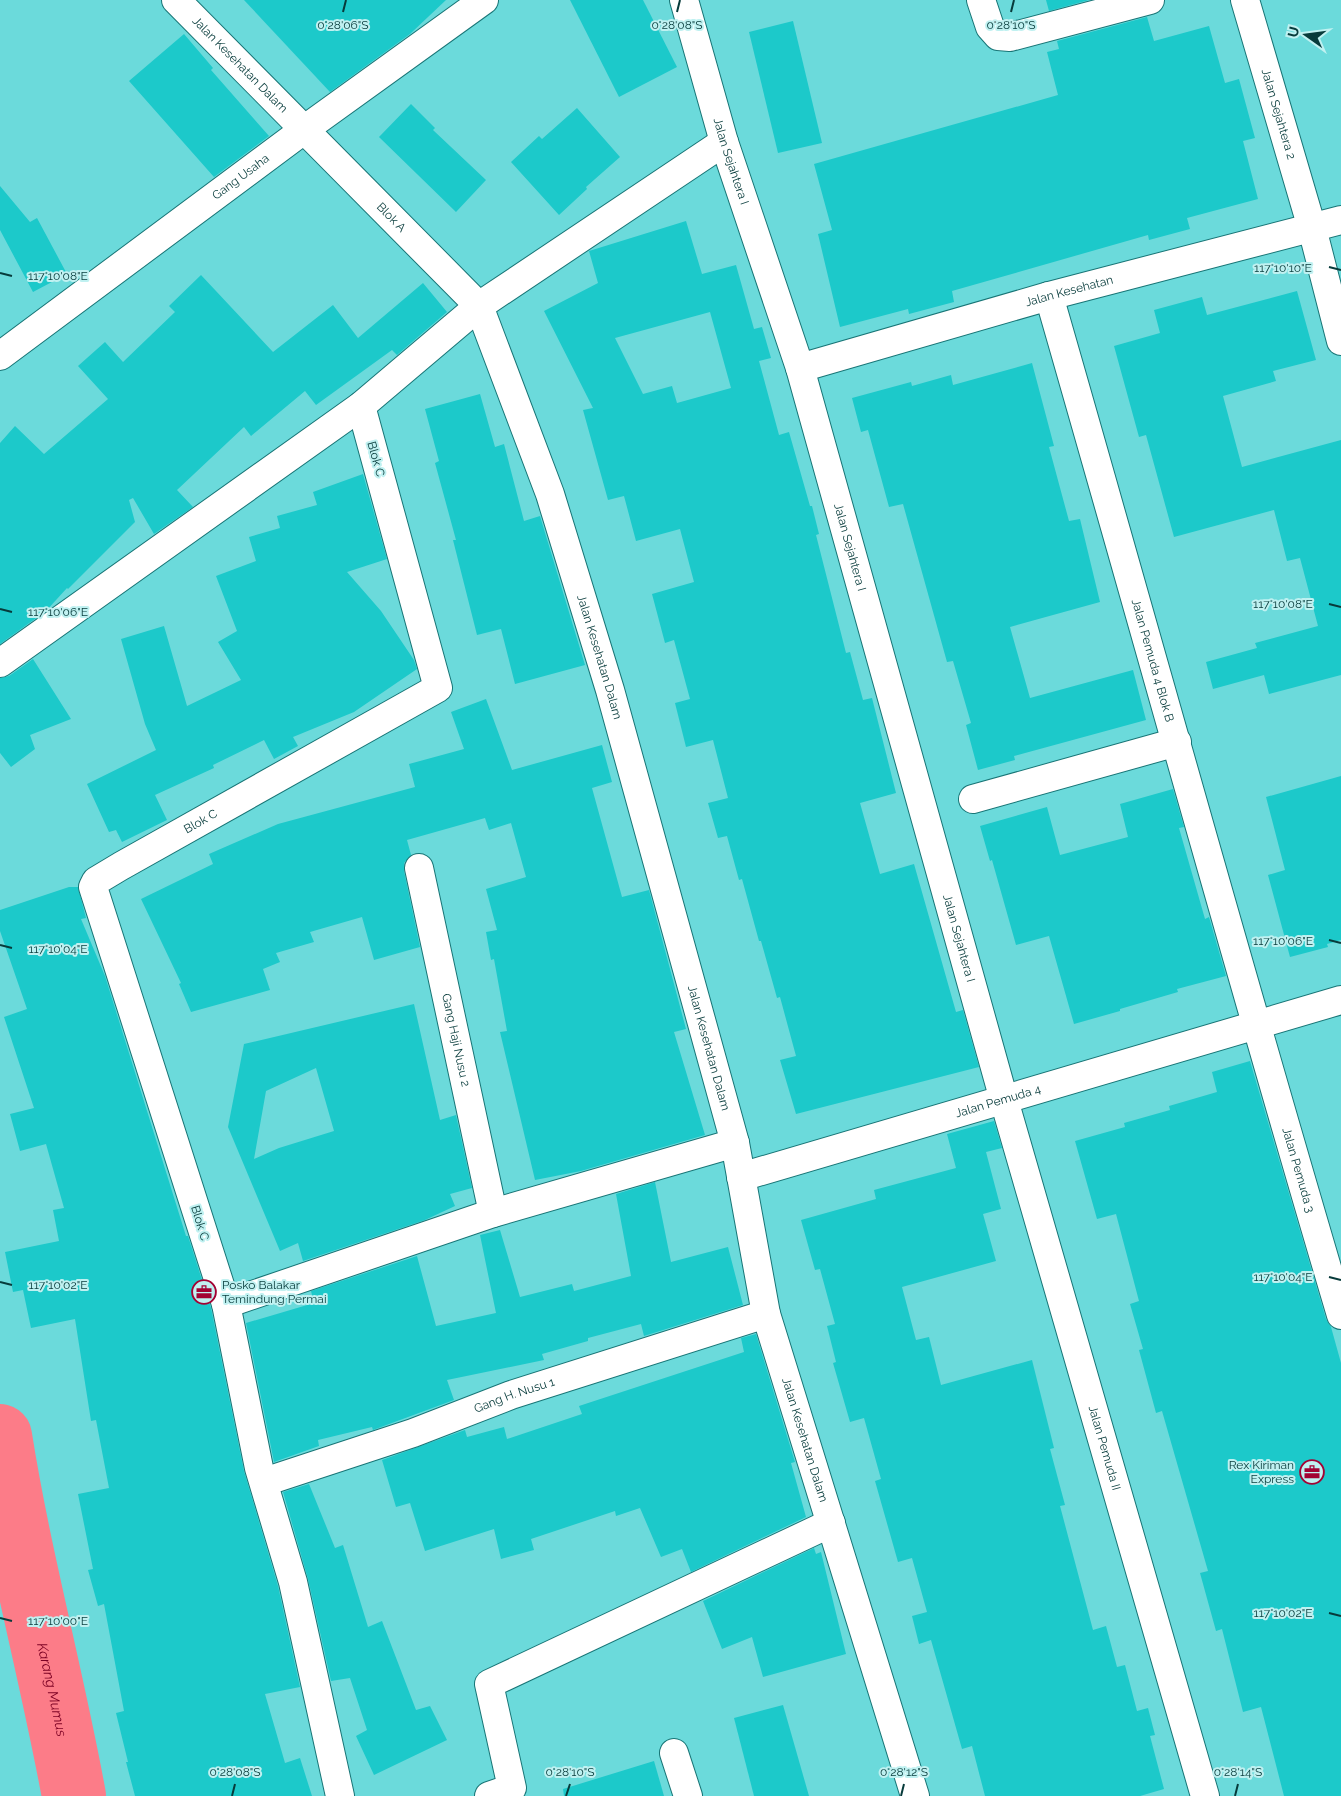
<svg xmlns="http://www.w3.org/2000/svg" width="1341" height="1796" viewBox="0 0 1341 1796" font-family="Raleway,sans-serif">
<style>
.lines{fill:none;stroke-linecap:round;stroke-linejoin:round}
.river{stroke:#fc7c88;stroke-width:64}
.building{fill:#1cc9ca;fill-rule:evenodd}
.minor-casing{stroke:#187576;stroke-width:30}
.minor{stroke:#fff;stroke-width:28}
.ticks{fill:none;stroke:#073b3b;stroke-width:2}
.labels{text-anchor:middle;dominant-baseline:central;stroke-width:4;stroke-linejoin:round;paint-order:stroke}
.street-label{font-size:12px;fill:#073b3b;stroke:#c0f1f1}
.poi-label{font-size:12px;fill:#073b3b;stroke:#c0f1f1;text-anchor:start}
.water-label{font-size:14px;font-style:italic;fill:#7b0023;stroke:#c0f1f1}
.ticks-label{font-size:12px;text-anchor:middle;fill:#073b3b;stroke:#c0f1f1;stroke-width:4;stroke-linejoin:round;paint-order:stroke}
</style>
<rect width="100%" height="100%" fill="#6bdadb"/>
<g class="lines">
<!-- river -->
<path class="river" id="s1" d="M0,1436C19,1557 52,1675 74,1796"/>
</g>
<!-- building -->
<g class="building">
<polygon points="244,0 446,0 410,34 330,92"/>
<polygon points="570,0 643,0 677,67 619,97"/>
<polygon points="1046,0 1089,0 1049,11"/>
<polygon points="1147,17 1154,41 1209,26 1225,83 1239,79 1255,138 1243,141 1258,199 1187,218 1190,229 1149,240 1148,235 952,291 954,302 909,314 908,309 840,327 818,234 832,230 814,164 1058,95 1047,52 1059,49 1057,41"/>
<polygon points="793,21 822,143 778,153 749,32"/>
<polygon points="184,34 213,68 211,70 269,136 214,177 129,81"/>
<polygon points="411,104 435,128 433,130 486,180 456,212 379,137"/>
<polygon points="577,108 620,157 586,187 587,189 559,215 511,162 539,136 542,139"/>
<polygon points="0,186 30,222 37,218 67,274 33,292 0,230"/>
<path d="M686,221L702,274L736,265L754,329L762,327L771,358L759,361L779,435L789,432L810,506H812L819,534L816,535L846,653L850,652L863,700L872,698L896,793L860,803L880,874L914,864L956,1012L963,1010L979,1067L796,1114L780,1060L796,1056L780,997L777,998L761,941H759L742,879L739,880L727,836L718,838L708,803L728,798L713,740L686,747L675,703L690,699L674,640L665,643L652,594L694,582L680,529L636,541L624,496L608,500L583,410L593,408L544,311L598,283L589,251ZM710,312L731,388L677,403L672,386L643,394L615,338Z"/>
<polygon points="201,275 273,352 333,305 358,338 423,283 447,312 397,355 392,350 316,405 305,391 251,436 244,427 177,490 193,507 154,534 133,498 129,500 135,522 68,589 67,588 46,611 0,644 0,443 15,426 44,454 108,399 78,366 105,342 123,362 175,312 169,306"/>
<polygon points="1297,291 1316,360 1273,371 1276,381 1223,396 1242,467 1341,440 1341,675 1269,694 1264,675 1213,689 1206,662 1257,648 1255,643 1318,626 1300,558 1287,561 1274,510 1174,537 1146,435 1139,437 1114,346 1160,333 1154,310 1202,297 1207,315"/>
<polygon points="1032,363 1054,446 1049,447 1069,521 1080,519 1100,602 1010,627 1030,698 1133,670 1146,720 1014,756 1015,760 978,770 966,725 971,723 953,661 947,662 903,504 889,507 868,430 861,432 852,398 911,382 912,386 951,375 953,385"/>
<polygon points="480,394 495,447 504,444 524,521 540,516 585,665 515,684 501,629 477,635 453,540 456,540 435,463 439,461 425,409"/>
<polygon points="363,474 387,559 347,572 381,611 414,660 417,669 354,712 293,737 298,746 274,759 264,740 213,765 214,768 155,795 167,820 122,842 116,830 109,832 87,784 156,750 145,724 121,639 164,626 187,706 241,680 218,642 237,631 216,576 256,561 249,537 280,528 277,516 317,505 313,492"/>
<polygon points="33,659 71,719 30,735 35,749 11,767 0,753 0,678 9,676"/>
<polygon points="486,699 512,770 602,745 612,782 592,788 622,897 649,890 686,1029 674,1032 705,1135 581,1171 535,1180 500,1032 507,1031 494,959 491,960 486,932 497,930 486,889 526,877 511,823 489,830 485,818 407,840 411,855 404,863 404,871 420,947 374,960 362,917 310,932 314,942 276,953 280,962 263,969 270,990 191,1012 179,984 181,983 141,899 213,864 209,854 278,824 415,787 409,764 464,749 451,712"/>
<polygon points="1341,776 1341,940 1327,944 1328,947 1290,957 1268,875 1285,870 1266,797"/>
<polygon points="1173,789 1184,827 1179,828 1205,919 1209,917 1226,976 1177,989 1178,992 1120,1009 1120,1011 1074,1024 1049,936 1016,945 992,860 990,861 980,826 1047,807 1060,855 1128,837 1120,804"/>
<polygon points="69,887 78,887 86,918 81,919 105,976 186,1236 188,1236 211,1308 244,1471 278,1586 300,1687 265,1694 285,1763 300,1758 312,1796 135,1796 126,1762 128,1762 116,1713 124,1711 104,1604 98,1606 88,1570 93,1569 78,1494 109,1488 96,1420 91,1421 75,1319 31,1328 23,1290 13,1292 5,1252 59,1241 53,1210 64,1208 46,1144 20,1151 10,1114 34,1108 4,1017 27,1009 0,931 0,910"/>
<path d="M414,1004L440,1120L456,1115L472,1188L450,1194L455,1206L425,1220L303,1261L298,1243L280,1251L228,1127L244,1044ZM316,1068L334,1131L279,1148L254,1159L266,1091Z"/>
<polygon points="1250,1061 1326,1319 1331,1327 1341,1363 1341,1796 1284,1796 1261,1707 1243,1712 1222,1629 1216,1631 1200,1573 1208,1571 1162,1411 1156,1413 1139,1350 1143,1349 1130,1304 1139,1301 1116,1214 1097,1219 1075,1141 1125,1127 1124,1123 1170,1110 1169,1106 1217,1092 1212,1072"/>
<polygon points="994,1121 1002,1148 986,1152 1001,1209 983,1214 996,1261 902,1287 916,1340 929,1337 941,1385 1032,1360 1054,1448 1050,1449 1065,1505 1060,1506 1093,1630 1106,1626 1117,1667 1125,1665 1137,1711 1148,1708 1155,1735 1150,1736 1164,1789 1140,1796 985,1796 972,1746 962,1749 931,1640 919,1644 912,1616 927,1612 912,1558 898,1562 875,1481 881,1479 864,1418 850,1422 833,1363 836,1362 827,1326 835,1324 820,1269 815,1270 801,1220 876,1199 874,1190 956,1168 947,1134"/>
<polygon points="655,1182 671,1262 728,1247 743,1305 644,1336 641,1324 588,1338 588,1341 542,1354 544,1360 447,1380 454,1400 373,1430 372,1427 318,1440 319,1446 274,1462 246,1323 314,1303 311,1291 417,1256 436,1326 496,1313 480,1235 500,1230 520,1297 572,1284 574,1291 631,1276 616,1194"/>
<polygon points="756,1334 795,1462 791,1463 806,1517 691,1572 682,1549 661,1557 640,1508 616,1516 615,1511 531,1539 534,1550 501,1559 494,1529 425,1551 410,1503 396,1507 382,1460 465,1430 467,1437 504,1427 507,1439 582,1414 579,1406 744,1352 741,1338"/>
<polygon points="309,1484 335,1548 343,1545 368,1627 382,1621 416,1710 430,1706 447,1740 374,1775 356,1736 367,1730 350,1678 331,1681 308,1579 283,1492"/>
<polygon points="814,1548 816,1554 821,1552 846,1654 763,1677 752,1637 722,1649 703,1601"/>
<polygon points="783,1705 809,1796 754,1796 734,1718"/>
<polygon points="654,1761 664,1796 564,1796 563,1789"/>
</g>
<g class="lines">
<!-- minor casing -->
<g class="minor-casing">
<g id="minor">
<path id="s2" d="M176,0L479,306L550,494L610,690L735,1143L766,1314L915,1796"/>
<path id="s3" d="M684,0L724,142L800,368L1004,1100L1205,1796"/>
<polyline points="981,0 990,27 998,36 1010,37 1150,0"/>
<path id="s4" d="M1245,0L1312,228L1341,341"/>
<path id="s5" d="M1049,296C1147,636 1240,976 1341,1315"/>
<path id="s6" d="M0,356L305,129L484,0"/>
<path id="s7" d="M800,368L1049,296L1341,220"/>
<polyline points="0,663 361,406 479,306 724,142"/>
<polyline points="973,799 1177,742"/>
<path id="s8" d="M419,868L493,1213"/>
<path id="s9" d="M741,1177L1341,1000"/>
<polyline points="226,1304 493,1213 735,1143"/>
<path id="s10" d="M264,1482L413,1433L511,1395L766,1314"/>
<polyline points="674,1753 688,1796"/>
<path id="s11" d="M340,1796L293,1582L259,1468L226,1304L93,887L96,881L121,866L438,688L361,406"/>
<polyline points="489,1796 512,1788 489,1684 831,1523"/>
</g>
</g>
<!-- minor -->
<use href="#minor" class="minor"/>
</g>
<!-- ticks -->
<path class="ticks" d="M343,12L346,0M677,12L680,0M1011,12L1014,0M1329,267L1341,270M0,273L12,276M1329,604L1341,607M0,609L12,612M1329,940L1341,943M0,945L12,948M1329,1277L1341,1280M0,1282L12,1285M1329,1613L1341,1616M0,1618L12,1621M232,1796L235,1784M566,1796L570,1784M901,1796L904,1784M1235,1796L1238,1784"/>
<!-- icons -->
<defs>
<g id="office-ring" transform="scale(1.25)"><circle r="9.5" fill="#c0f1f1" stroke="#a20233" stroke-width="1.5"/><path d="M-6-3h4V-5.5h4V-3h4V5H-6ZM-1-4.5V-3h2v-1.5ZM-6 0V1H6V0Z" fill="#a20233"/></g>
</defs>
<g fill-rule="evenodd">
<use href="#office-ring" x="204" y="1292"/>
<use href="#office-ring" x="1312" y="1472"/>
</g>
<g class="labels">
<!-- street labels -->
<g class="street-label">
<text stroke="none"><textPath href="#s2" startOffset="91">Jalan Kesehatan Dalam</textPath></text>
<text stroke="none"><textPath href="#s4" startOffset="119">Jalan Sejahtera 2</textPath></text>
<text stroke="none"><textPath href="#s3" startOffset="168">Jalan Sejahtera I</textPath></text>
<text stroke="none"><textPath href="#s6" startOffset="300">Gang Usaha</textPath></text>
<text stroke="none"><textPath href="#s2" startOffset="306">Blok A</textPath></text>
<text stroke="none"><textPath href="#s7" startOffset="280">Jalan Kesehatan</textPath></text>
<text transform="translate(376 459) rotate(74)">Blok C</text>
<text stroke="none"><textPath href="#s3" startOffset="572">Jalan Sejahtera I</textPath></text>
<text stroke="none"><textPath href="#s2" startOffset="802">Jalan Kesehatan Dalam</textPath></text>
<text stroke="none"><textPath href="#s5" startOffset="379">Jalan Pemuda 4 Blok B</textPath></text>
<text stroke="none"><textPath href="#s11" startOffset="1070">Blok C</textPath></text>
<text stroke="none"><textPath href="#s3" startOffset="978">Jalan Sejahtera I</textPath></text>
<text stroke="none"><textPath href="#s8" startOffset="176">Gang Haji Nusu 2</textPath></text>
<text stroke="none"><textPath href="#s2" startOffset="1208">Jalan Kesehatan Dalam</textPath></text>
<text stroke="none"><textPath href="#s9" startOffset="268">Jalan Pemuda 4</textPath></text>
<text stroke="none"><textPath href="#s5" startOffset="909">Jalan Pemuda 3</textPath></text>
<text transform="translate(200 1223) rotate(73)">Blok C</text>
<text stroke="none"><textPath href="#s10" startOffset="265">Gang H. Nusu 1</textPath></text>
<text stroke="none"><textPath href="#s2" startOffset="1612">Jalan Kesehatan Dalam</textPath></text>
<text stroke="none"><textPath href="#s3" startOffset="1508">Jalan Pemuda II</textPath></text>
</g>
<!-- poi labels -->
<g class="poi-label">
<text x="222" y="1285">Posko Balakar<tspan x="222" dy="14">Temindung Permai</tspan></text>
<text x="1294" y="1465" text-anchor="end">Rex Kiriman<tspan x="1294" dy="14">Express</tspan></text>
</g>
<!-- water labels -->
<g class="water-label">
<text stroke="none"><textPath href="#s1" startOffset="259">Karang Mumus</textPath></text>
</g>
</g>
<g class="ticks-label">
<text x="343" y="29">0°28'06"S</text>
<text x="677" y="29">0°28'08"S</text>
<text x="1011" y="29">0°28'10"S</text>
<text x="1283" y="272">117°10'10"E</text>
<text x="58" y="280">117°10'08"E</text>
<text x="1283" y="608">117°10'08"E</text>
<text x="58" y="616">117°10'06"E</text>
<text x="1283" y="945">117°10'06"E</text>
<text x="58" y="953">117°10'04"E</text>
<text x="1283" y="1281">117°10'04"E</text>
<text x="58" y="1289">117°10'02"E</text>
<text x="1283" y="1617">117°10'02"E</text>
<text x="58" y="1625">117°10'00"E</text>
<text x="235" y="1776">0°28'08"S</text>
<text x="570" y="1776">0°28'10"S</text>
<text x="904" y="1776">0°28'12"S</text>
<text x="1238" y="1776">0°28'14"S</text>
</g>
<!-- north arrow -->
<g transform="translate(1306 35) rotate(284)" stroke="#c0f1f1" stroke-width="4" paint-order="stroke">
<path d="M0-4L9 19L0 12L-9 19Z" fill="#073b3b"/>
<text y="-8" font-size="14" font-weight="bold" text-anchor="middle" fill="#073b3b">U</text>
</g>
</svg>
